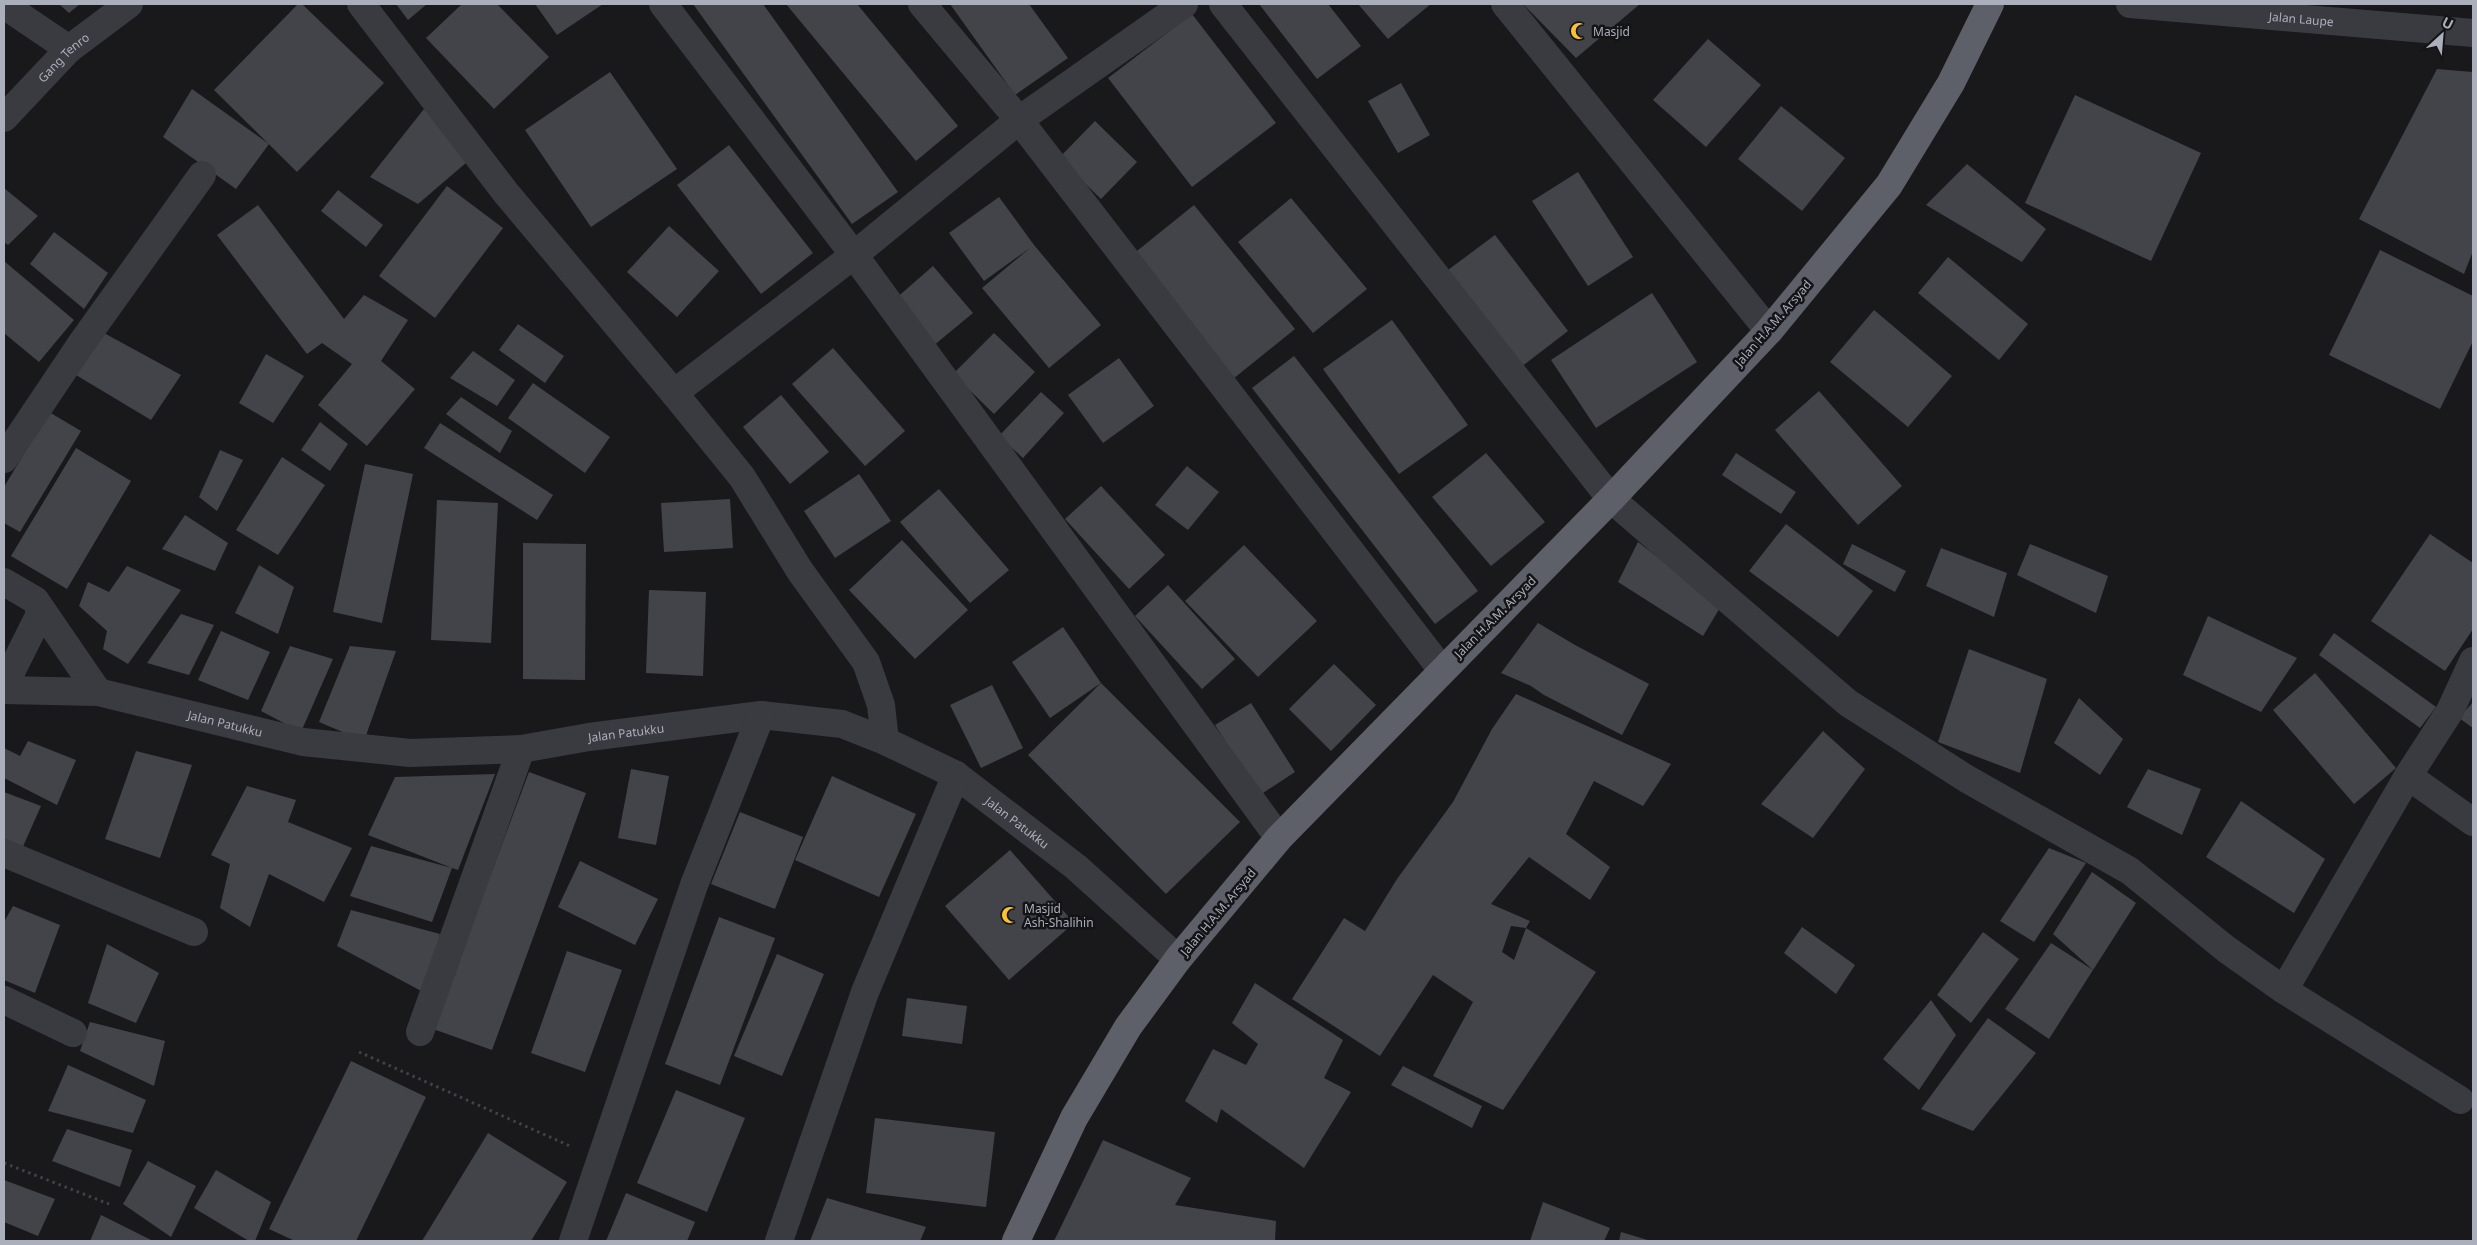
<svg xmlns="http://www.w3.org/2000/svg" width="2477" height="1245" viewBox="0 0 2477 1245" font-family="'Noto Sans',sans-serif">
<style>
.building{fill:#434449;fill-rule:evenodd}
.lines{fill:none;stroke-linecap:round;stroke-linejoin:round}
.path{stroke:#404248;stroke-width:3;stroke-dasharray:2.5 4;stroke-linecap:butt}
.minor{stroke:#3a3b41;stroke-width:28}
.tertiary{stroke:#3a3b41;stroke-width:28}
.trunk{stroke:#5e6069;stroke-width:28}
.labels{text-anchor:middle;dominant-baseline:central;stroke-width:5;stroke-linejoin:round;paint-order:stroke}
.street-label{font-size:12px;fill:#abafbc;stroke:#141417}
.poi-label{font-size:12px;fill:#abafbc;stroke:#141417;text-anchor:start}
</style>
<rect width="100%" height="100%" fill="#19191c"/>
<!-- building -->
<g class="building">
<polygon points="59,4 80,4 69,13"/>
<polygon points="298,4 302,4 384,83 297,172 214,90"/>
<polygon points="396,4 427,4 408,20"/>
<polygon points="462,4 497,4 549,57 494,109 426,38"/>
<polygon points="535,4 603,4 557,35"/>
<polygon points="693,4 763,4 898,192 852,224"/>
<polygon points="786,4 857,4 958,126 916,161"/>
<polygon points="950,4 1029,4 1068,58 1015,95"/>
<polygon points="1259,4 1328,4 1361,46 1317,79"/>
<polygon points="1358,4 1431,4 1388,39"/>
<polygon points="1523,4 1640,4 1576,58"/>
<polygon points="1192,14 1276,123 1192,187 1108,78"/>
<polygon points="1708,39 1761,85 1706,147 1653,100"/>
<polygon points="2437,69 2473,72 2473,251 2464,274 2359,219"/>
<polygon points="610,72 677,169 591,227 525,130"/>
<polygon points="1401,83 1430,135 1398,153 1368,101"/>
<polygon points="192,89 269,144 236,189 163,137"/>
<polygon points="2075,95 2201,153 2151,261 2025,203"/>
<polygon points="1781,106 1845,158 1802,211 1738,159"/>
<polygon points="424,109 474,156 418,204 370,177"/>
<polygon points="1095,121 1137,162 1101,199 1059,158"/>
<polygon points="729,145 813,253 761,294 677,185"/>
<polygon points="1967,164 2046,229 2022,262 1926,205"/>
<polygon points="1578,172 1633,257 1588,286 1532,201"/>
<polygon points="447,186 503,228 435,318 379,276"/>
<polygon points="4,188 38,216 8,245 4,242"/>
<polygon points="338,190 383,225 366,247 321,211"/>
<polygon points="999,197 1034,245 1101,325 1049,368 982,288 1030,248 984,281 949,233"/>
<polygon points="1291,198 1367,289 1313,333 1238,242"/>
<polygon points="258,205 344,319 364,295 408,320 381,361 415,389 367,446 318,405 352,364 322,343 307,354 217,235"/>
<polygon points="1194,205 1295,329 1233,379 1132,255"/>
<polygon points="669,226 719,271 677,317 627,272"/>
<polygon points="54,232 108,273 84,309 30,264"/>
<polygon points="1495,235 1568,331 1521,367 1448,270"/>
<polygon points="2380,250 2473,296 2473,341 2440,409 2329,355"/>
<polygon points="1948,257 2028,324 1999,360 1918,293"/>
<polygon points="4,261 74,320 39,362 4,333"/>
<polygon points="933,266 973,313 933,346 894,300"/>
<polygon points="1652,293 1697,362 1596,428 1551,360"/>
<polygon points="1874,310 1952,376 1908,427 1830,362"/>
<polygon points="1392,320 1468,425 1399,474 1323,369"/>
<polygon points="518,324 564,356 545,383 499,350"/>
<polygon points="104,333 181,375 151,420 76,375"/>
<polygon points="994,333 1035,372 994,414 953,374"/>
<polygon points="833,348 905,431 865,466 792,384"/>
<polygon points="473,351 515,380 497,406 450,378"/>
<polygon points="266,354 304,376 273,423 239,403"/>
<polygon points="1294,356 1478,591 1435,624 1252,388"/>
<polygon points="1119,358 1154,406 1103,443 1068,395"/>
<polygon points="533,383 610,437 585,473 508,418"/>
<polygon points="1819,391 1902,486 1858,525 1775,430"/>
<polygon points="1041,392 1064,413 1023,458 999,436"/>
<polygon points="781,395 829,452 790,484 743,427"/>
<polygon points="461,397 512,431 500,453 446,414"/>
<polygon points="49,412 81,431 20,532 4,523 4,487"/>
<polygon points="320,422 348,444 330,471 301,450"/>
<polygon points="440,423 553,495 537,520 424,448"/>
<polygon points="76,448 131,481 67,589 11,556"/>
<polygon points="220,450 243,460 217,511 199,497"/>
<polygon points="1486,453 1545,522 1491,566 1432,497"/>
<polygon points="1736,453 1796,492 1781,514 1722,475"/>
<polygon points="282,457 325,485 278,555 236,530"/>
<polygon points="365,464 413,474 382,623 333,612"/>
<polygon points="1187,466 1219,492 1188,530 1155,505"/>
<polygon points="859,474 891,521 835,558 804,511"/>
<polygon points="1101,486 1165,555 1129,589 1065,519"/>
<polygon points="939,489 1009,570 970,603 900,522"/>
<polygon points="730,499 733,548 664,552 661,503"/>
<polygon points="437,500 498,503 491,643 431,640"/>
<polygon points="185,515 228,543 215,571 162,549"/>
<polygon points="1786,524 1873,591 1838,637 1749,571"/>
<polygon points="2430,534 2473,563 2473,629 2445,671 2371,621"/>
<polygon points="902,540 968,610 915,659 849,590"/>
<polygon points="1638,542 1721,606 1703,636 1618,582"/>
<polygon points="523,543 586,544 585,680 523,679"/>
<polygon points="1852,544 1906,571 1895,592 1843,564"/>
<polygon points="2030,544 2108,576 2096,613 2017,575"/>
<polygon points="1244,545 1317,621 1258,677 1185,601"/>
<polygon points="1941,548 2007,573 1994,617 1926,586"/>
<polygon points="259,565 294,587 278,634 235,613"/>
<polygon points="127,566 181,590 128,664 103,649 107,631 79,606 88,582 109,592"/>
<polygon points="1168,585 1235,659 1202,689 1135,616"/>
<polygon points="649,590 706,592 703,676 646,673"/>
<polygon points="181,614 214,625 189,675 147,663"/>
<polygon points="2208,616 2297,658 2261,712 2183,675"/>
<polygon points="1538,623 1575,645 1649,684 1622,735 1544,695 1531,686 1501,673"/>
<polygon points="1063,627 1101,683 1050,718 1012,662"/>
<polygon points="221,631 270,652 248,700 198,680"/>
<polygon points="2334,633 2436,707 2420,728 2319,655"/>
<polygon points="290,646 333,659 301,732 261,711"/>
<polygon points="350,646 396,651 364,741 319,722"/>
<polygon points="1969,649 2047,679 2020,773 1938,742"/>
<polygon points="1334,664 1376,705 1331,751 1289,709"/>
<polygon points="2315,673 2396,768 2354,804 2273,710"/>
<polygon points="1101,683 1240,822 1166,894 1028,755"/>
<polygon points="992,685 1023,748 981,768 950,705"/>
<path d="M1516,694L1671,764L1643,806L1594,781L1566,834L1610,867L1590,900L1529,857L1491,904L1530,921L1526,928L1596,972L1503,1110L1433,1076L1473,1002L1433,975L1380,1056L1292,999L1344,918L1365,931L1397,879L1453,802L1492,729ZM1511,926L1526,928L1514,960L1502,952Z"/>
<polygon points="2079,698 2123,739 2100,775 2054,743"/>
<polygon points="2473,702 2473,728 2459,718"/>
<polygon points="1251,703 1295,772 1260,795 1215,725"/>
<polygon points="1823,731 1865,769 1813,838 1761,804"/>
<polygon points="28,741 76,760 57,805 4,778 4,748 20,756"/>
<polygon points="136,751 192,765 160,858 105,839"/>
<polygon points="631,769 669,776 656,845 618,838"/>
<polygon points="2148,769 2201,789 2182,835 2127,807"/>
<polygon points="529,772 586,793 492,1050 433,1029"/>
<polygon points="495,774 458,870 452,868 432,922 350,896 371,846 452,868 368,835 395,777"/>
<polygon points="832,776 916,814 879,897 795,860"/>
<polygon points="247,786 296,800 288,822 352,848 324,902 269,874 250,927 220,908 230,864 211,855"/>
<polygon points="4,792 41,806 21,851 4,843"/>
<polygon points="2241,801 2325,859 2294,913 2206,857"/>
<polygon points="740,812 803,837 775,909 711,884"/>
<polygon points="2049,848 2086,863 2034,942 2000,921"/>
<polygon points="1010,850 1074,923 1009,980 945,906"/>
<polygon points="580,861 658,899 635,945 558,907"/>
<polygon points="2092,872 2136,903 2093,970 2053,934"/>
<polygon points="13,906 60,925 35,993 4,980 4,922"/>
<polygon points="351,910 440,934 425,993 337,946"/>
<polygon points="719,917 775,938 720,1085 665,1064"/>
<polygon points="1802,927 1855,965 1836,994 1784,953"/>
<polygon points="1983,932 2019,959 1971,1023 1937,995"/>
<polygon points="2051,943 2093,970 2049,1039 2005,1009"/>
<polygon points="107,944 159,973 136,1023 88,1003"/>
<polygon points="567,951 622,970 585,1072 531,1053"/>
<polygon points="777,954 824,974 782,1076 734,1056"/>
<polygon points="1255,983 1343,1040 1324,1078 1351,1092 1304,1168 1221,1109 1217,1123 1185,1101 1213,1049 1246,1065 1258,1044 1232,1023"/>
<polygon points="907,998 967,1006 962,1044 902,1036"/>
<polygon points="1931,1000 1956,1035 1919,1090 1883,1059"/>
<polygon points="1988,1018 2036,1053 1973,1131 1921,1109"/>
<polygon points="90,1022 165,1041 154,1086 80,1051"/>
<polygon points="351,1061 426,1097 356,1241 295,1241 269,1229"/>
<polygon points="68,1065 146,1100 133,1133 48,1111"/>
<polygon points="1403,1066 1482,1106 1472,1128 1391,1085"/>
<polygon points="676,1090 745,1118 707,1212 637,1183"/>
<polygon points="875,1118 995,1132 986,1207 866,1193"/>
<polygon points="67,1129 132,1150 120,1187 52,1161"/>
<polygon points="488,1133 567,1182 531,1241 422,1241"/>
<polygon points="1103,1140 1191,1178 1175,1205 1276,1221 1275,1241 1054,1241"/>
<polygon points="148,1161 196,1186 171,1237 123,1204"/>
<polygon points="216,1170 271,1202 255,1241 249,1241 194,1208"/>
<polygon points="4,1180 55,1199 38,1236 4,1222"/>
<polygon points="626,1193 695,1222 687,1241 606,1241"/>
<polygon points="827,1198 926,1227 920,1241 810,1241"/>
<polygon points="1543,1202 1610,1228 1604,1241 1530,1241"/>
<polygon points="101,1215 153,1241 90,1241"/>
<polygon points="1621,1232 1651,1241 1619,1241"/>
</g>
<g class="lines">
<!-- path -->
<g class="path">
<polyline points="359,1052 570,1146"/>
<polyline points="4,1163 109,1204"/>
</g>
<!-- minor -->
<g class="minor">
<polyline points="361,4 506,193 674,393"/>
<polyline points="663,4 854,255 1279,838"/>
<polyline points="922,4 1019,120 1442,670"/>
<polyline points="1223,4 1611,499 1848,703 1967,779 2130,871 2226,949 2284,990 2460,1100"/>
<polyline points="1505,4 1769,331"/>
<polyline points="4,5 69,49"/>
<path id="s1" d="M4,118L69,49L129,4"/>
<polyline points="4,459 81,344 202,175"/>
<polyline points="4,582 35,600 98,692"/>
<polyline points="4,686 39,616 39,607"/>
<path id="s2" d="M4,690L98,692L303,742L410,753L521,749L589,737L761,715L842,724L885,741L956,775L1076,867L1178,959"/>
<polyline points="885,741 881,705 866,662 800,571 742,477 674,393 854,255 1019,120 1184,4"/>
<polyline points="2408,776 2473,822"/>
<polyline points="4,853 194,932"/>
<polyline points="2284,990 2408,776 2450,711 2473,661"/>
<polyline points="4,1000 73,1033"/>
<polyline points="420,1032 521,749"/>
<polyline points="573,1241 694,885 761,715"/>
<polyline points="779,1241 865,992 956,775"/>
</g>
<!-- tertiary -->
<path class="tertiary" id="s3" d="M2130,4L2473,33"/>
<!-- trunk -->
<polyline class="trunk" points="1016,1241 1074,1118 1128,1027 1178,959 1279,838 1611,499 1769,331 1889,185 1951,83 1990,4"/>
</g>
<!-- icons -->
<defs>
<g id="mosque-bare" transform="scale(1.35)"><path d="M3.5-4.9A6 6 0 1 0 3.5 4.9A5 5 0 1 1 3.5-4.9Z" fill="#fac233" stroke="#141417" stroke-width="2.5" paint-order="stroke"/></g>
</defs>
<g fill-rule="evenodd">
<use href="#mosque-bare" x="1579" y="31"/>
<use href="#mosque-bare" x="1010" y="915"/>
</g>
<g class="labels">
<!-- street labels -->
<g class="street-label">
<text stroke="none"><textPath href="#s3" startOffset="172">Jalan Laupe</textPath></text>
<text stroke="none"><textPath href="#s1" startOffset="85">Gang Tenro</textPath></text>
<text transform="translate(1773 323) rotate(-49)">Jalan H.A.M. Arsyad</text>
<text transform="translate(1495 617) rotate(-45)">Jalan H.A.M. Arsyad</text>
<text stroke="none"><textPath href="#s2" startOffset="225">Jalan Patukku</textPath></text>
<text stroke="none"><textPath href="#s2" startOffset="630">Jalan Patukku</textPath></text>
<text stroke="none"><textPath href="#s2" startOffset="1050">Jalan Patukku</textPath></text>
<text transform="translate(1218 912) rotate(-50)">Jalan H.A.M. Arsyad</text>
</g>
<!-- poi labels -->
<g class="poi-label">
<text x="1593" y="31">Masjid</text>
<text x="1024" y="908">Masjid<tspan x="1024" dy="14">Ash-Shalihin</tspan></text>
</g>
</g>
<!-- border -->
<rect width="2477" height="1245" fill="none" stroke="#abafbc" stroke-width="10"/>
<!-- north arrow -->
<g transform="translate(2442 35) rotate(26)" stroke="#141417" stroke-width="4" paint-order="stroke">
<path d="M0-4L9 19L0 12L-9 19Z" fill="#abafbc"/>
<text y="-8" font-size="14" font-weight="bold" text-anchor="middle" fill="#abafbc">U</text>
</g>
</svg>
